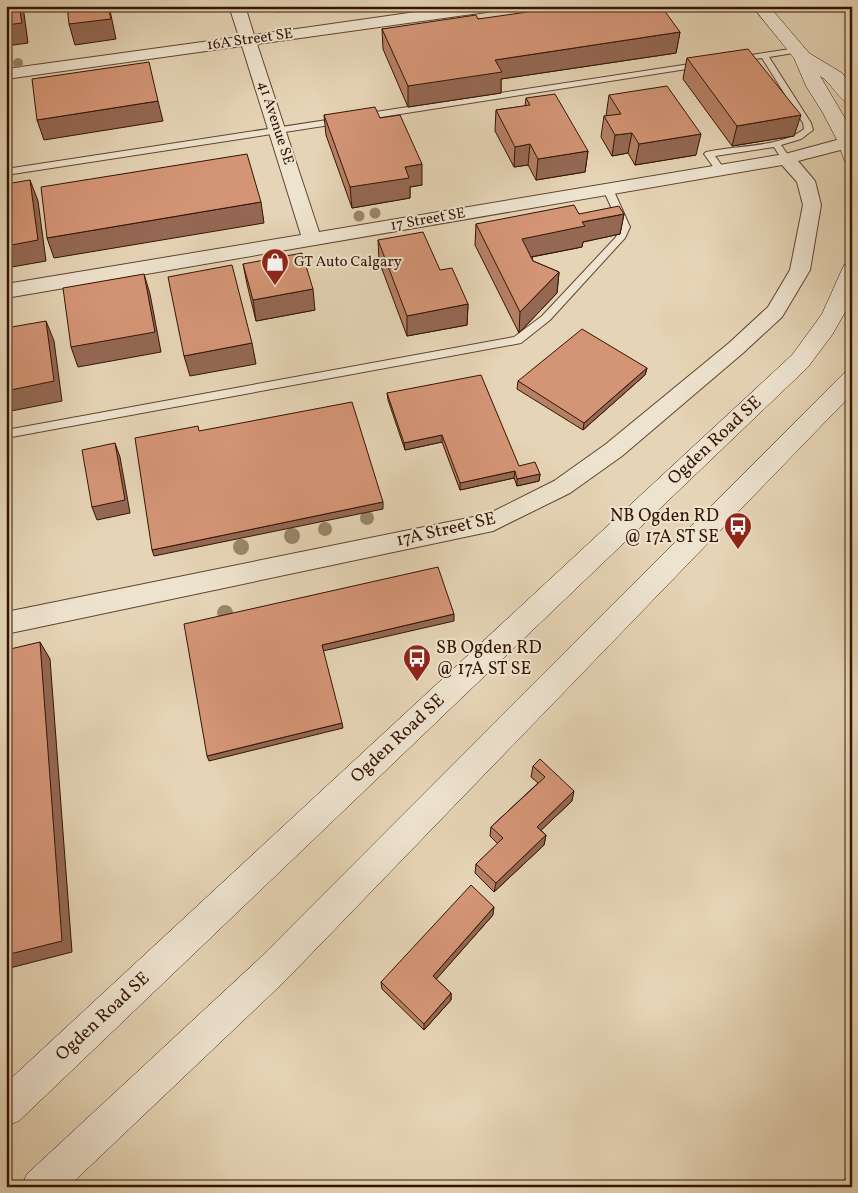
<svg xmlns="http://www.w3.org/2000/svg" width="858" height="1193" viewBox="0 0 858 1193" font-family="Vollkorn,serif">
<style>
.lines{fill:none;stroke-linecap:round;stroke-linejoin:round}
.lane-casing{stroke:#604430;stroke-width:2}
.street-casing{stroke:#604430;stroke-width:2}
.secondary-casing{stroke:#341403;stroke-width:1}
.lane{fill:#eee3cf;fill-rule:evenodd}
.street{fill:#eee3cf;fill-rule:evenodd}
.secondary{fill:#eee3cf;fill-rule:evenodd}
.rail-casing{stroke:#341403;stroke-width:6}
.rail{stroke:#eee3cf;stroke-width:4.5;stroke-dasharray:14;stroke-linecap:butt}
.tree{fill:#99866a}
.wall{fill:#b68065;stroke:#341403}
.shaded-wall{fill:#946853;stroke:#341403}
.building{fill:#d49576;stroke:#341403}
.labels{text-anchor:middle;dominant-baseline:central;stroke-width:4;stroke-linejoin:round;paint-order:stroke}
.far-street-label{font-size:15px;fill:#341403;stroke:#eee3cf}
.far-poi-label{font-size:15px;fill:#341403;stroke:#eee3cf;text-anchor:start}
.street-label{font-size:18px;fill:#341403;stroke:#eee3cf}
.poi-label{font-size:18px;fill:#341403;stroke:#eee3cf;text-anchor:end}
</style>
<rect width="100%" height="100%" fill="#e5d4b5"/>
<filter id="stains"><feTurbulence type="fractalNoise" baseFrequency=".004" numOctaves="4"/><feColorMatrix values="0 0 0 0 .2 0 0 0 0 .09 0 0 0 0 .02 0 0 0 .5 -.17"/></filter>
<radialGradient id="worn" r=".72"><stop offset=".6" stop-color="#630" stop-opacity="0"/><stop offset="1" stop-color="#630" stop-opacity=".3"/></radialGradient>
<g class="lines">
<!-- lane casing -->
<g class="lane-casing">
<g id="lane">
<path d="M797,48H800V52L769,57L811,123L813,130L801,139L781,145L791,159L789,161H783L774,147L715,156L725,170L723,172H717L704,154L706,152C735,145 780,148 804,129L803,123L762,58L738,61L734,59L738,57Z"/>
<polygon points="703,62 707,64 706,66 362,120 358,117 362,114"/>
<polygon points="340,118 344,121 343,123 6,175 6,169"/>
<polygon points="608,186 613,189 630,227 625,238 550,320 521,343 6,438 6,430 514,337 542,316 616,237 620,227 603,189"/>
</g>
</g>
<!-- street casing -->
<g class="street-casing">
<polygon id="street" points="229,6 245,6 254,35 458,6 502,6 500,9 494,11 257,44 319,232 785,154 848,137 852,138 852,147 798,161 815,181 821,205 810,270 782,317 743,353 622,456 570,493 493,531 6,634 6,612 488,514 554,481 606,444 729,343 768,307 790,270 803,205 797,182 782,165 6,298 6,284 301,235 242,46 6,79 6,69 239,37"/>
</g>
<!-- secondary casing -->
<g class="secondary-casing">
<g id="secondary">
<path d="M752,6H769L809,53L842,73L852,86V105C839,101 832,83 820,76L852,130V164L845,162L838,142L823,113L806,86L794,58Z"/>
<polygon points="852,263 852,300 832,335 808,367 19,1121 6,1126 6,1083 792,355 822,314 844,265"/>
<polygon points="852,371 852,394 285,981 68,1187 21,1187 27,1174 261,957 844,373"/>
</g>
</g>
<!-- lane -->
<use href="#lane" class="lane"/>
<!-- street -->
<use href="#street" class="street"/>
<!-- secondary -->
<use href="#secondary" class="secondary"/>
<!-- rail casing -->
<g class="rail-casing">
<polyline id="rail" points="843,1187 852,1174"/>
</g>
<!-- rail -->
<use href="#rail" class="rail"/>
</g>
<!-- trees -->
<g class="tree">
<circle cx="18" cy="63" r="5"/>
<circle cx="375" cy="213" r="5.5"/>
<circle cx="359" cy="216" r="5.5"/>
<circle cx="367" cy="518" r="7"/>
<circle cx="325" cy="529" r="7"/>
<circle cx="292" cy="536" r="8"/>
<circle cx="241" cy="547" r="8"/>
<circle cx="225" cy="613" r="8"/>
</g>
<!-- wall -->
<g class="wall">
<polygon points="478,19 680,32 676,53 501,79 501,93 408,107 383,49 382,29"/>
<polygon points="687,58 794,136 732,146 683,79"/>
<polygon points="609,95 696,155 635,165 628,153 612,156 601,137 604,116 606,116"/>
<polygon points="526,98 588,151 585,172 536,180 528,165 514,167 495,131 496,110 525,106"/>
<polygon points="324,115 380,118 422,185 410,187 410,198 352,208 326,135"/>
<polygon points="579,214 624,214 620,234 583,242 582,247 532,257 533,261 559,272 557,293 519,333 475,245 476,224"/>
<polygon points="378,240 440,270 468,304 467,325 407,336 379,261"/>
<polygon points="243,264 315,310 256,321 247,284"/>
<polygon points="647,368 645,375 583,430 517,389 518,381"/>
<polygon points="387,393 519,466 540,474 539,481 517,486 514,478 460,490 442,442 405,450 388,400"/>
<polygon points="533,766 572,801 541,830 546,835 544,845 494,892 475,873 476,864 498,844 490,836 491,827 538,783 531,777"/>
<polygon points="493,915 436,979 451,993 451,1000 424,1030 382,989 381,982"/>
</g>
<!-- shaded-wall -->
<g class="shaded-wall">
<polygon points="19,6 23,6 28,43 6,46 6,25"/>
<polygon points="109,6 116,39 75,45 69,24"/>
<polygon points="276,6 312,6 313,7 277,12"/>
<polygon points="680,32 676,53 501,79 501,93 408,107 408,86 495,60"/>
<polygon points="158,101 163,121 44,140 37,120"/>
<polygon points="801,115 794,136 732,146 737,126"/>
<polygon points="632,133 628,153 612,156 615,135"/>
<polygon points="701,134 696,155 635,165 639,144"/>
<polygon points="530,144 528,165 514,167 515,147"/>
<polygon points="588,151 585,172 536,180 538,159"/>
<polygon points="422,164 422,185 410,187 410,198 352,208 350,187 405,167"/>
<polygon points="30,180 38,201 46,261 6,268 6,246"/>
<polygon points="261,202 264,223 54,258 47,238"/>
<polygon points="624,214 620,234 583,242 582,247 520,259 522,239 582,222"/>
<polygon points="559,272 557,293 519,333 520,312"/>
<polygon points="144,274 150,294 161,352 78,367 71,347"/>
<polygon points="313,289 315,310 256,321 253,300"/>
<polygon points="468,304 467,325 407,336 407,316"/>
<polygon points="46,321 54,341 62,401 6,412 6,391"/>
<polygon points="252,343 256,364 190,376 184,356"/>
<polygon points="647,368 645,375 583,430 584,423"/>
<polygon points="442,435 442,442 405,450 404,443"/>
<polygon points="115,443 120,457 130,513 97,520 92,507"/>
<polygon points="515,471 514,478 460,490 460,483"/>
<polygon points="540,474 539,481 517,486 517,479"/>
<polygon points="383,502 383,509 154,556 152,550"/>
<polygon points="454,614 454,621 323,651 322,645"/>
<polygon points="40,642 50,659 72,952 6,969 6,955"/>
<polygon points="342,723 343,728 209,761 207,756"/>
<polygon points="574,791 572,801 535,836 537,827"/>
<polygon points="546,835 544,845 494,892 496,883"/>
<polygon points="494,907 493,915 433,983 433,976"/>
<polygon points="451,993 451,1000 424,1030 424,1024"/>
</g>
<!-- building -->
<g class="building">
<polygon points="6,6 19,6 22,23 6,25"/>
<polygon points="67,6 108,6 111,19 69,24"/>
<polygon points="570,6 661,6 680,32 495,60 502,72 408,86 382,29 476,15 478,19"/>
<polygon points="748,49 801,115 737,126 687,58"/>
<polygon points="149,62 158,101 37,120 32,79"/>
<polygon points="667,86 701,134 639,144 632,133 615,135 604,116 621,114 609,95"/>
<polygon points="555,94 588,151 538,159 530,144 515,147 496,110 530,105 526,98"/>
<polygon points="375,107 380,118 400,115 422,164 405,167 409,178 350,187 324,115"/>
<polygon points="247,154 261,202 47,238 41,187"/>
<polygon points="30,180 38,240 6,246 6,184"/>
<polygon points="574,205 579,214 619,206 624,214 582,222 585,226 522,239 533,261 559,272 520,312 476,224"/>
<polygon points="423,232 440,270 452,268 468,304 407,316 378,240"/>
<polygon points="302,253 313,289 253,300 243,264"/>
<polygon points="232,265 252,343 184,356 168,277"/>
<polygon points="144,274 155,332 71,347 63,288"/>
<polygon points="46,321 54,381 6,391 6,328"/>
<polygon points="582,329 647,368 584,423 518,381"/>
<polygon points="481,375 519,466 535,462 540,474 517,479 515,471 460,483 442,435 404,443 387,393"/>
<polygon points="352,402 383,502 152,550 135,438 198,426 199,431"/>
<polygon points="115,443 125,500 92,507 82,450"/>
<polygon points="438,567 454,614 322,645 342,723 207,756 184,624"/>
<polygon points="40,642 62,941 6,955 6,650"/>
<polygon points="540,759 574,791 537,827 546,835 496,883 476,864 503,838 491,827 545,777 533,766"/>
<polygon points="471,885 494,907 433,976 451,993 424,1024 381,982"/>
</g>
<!-- icons -->
<defs>
<g id="shop-pin" transform="scale(1.4375)"><path d="M0 17L-7.5 6A9.5 9.5 0 1 1 7.5 6Z" fill="#8f2418" stroke="#eee3cf"/><path d="M-5-2.5h2.3a2.7 3.5 0 0 1 5.4 0H5L5.5 6h-11ZM-1.5-2.5h3a1.5 2.3 0 0 0-3 0Z" fill="#fff"/></g>
<g id="bus-pin" transform="scale(1.4375)"><path d="M0 17L-7.5 6A9.5 9.5 0 1 1 7.5 6Z" fill="#8f2418" stroke="#eee3cf"/><path d="M-5-6H5V4H4V6H2V4H-2V6H-4V4H-5ZM-3.5-4V0h7V-4ZM-3.5 1.2v1.5H-2V1.2ZM2 1.2v1.5H3.5V1.2Z" fill="#fff"/></g>
</defs>
<g fill-rule="evenodd">
<use href="#shop-pin" x="275" y="262"/>
<use href="#bus-pin" x="738" y="526"/>
<use href="#bus-pin" x="417" y="658"/>
</g>
<g class="labels">
<!-- far-street labels -->
<g class="far-street-label">
<text transform="translate(250 40) rotate(-8)">16A Street SE</text>
<text transform="translate(275 123) rotate(72)">41 Avenue SE</text>
<text transform="translate(428 220) rotate(-10)">17 Street SE</text>
</g>
<!-- far-poi labels -->
<g class="far-poi-label">
<text x="294" y="262">GT Auto Calgary</text>
</g>
<!-- street labels -->
<g class="street-label">
<text transform="translate(715 441) rotate(-43)">Ogden Road SE</text>
<text transform="translate(446 530) rotate(-13)">17A Street SE</text>
<text transform="translate(398 739) rotate(-43)">Ogden Road SE</text>
<text transform="translate(103 1017) rotate(-43)">Ogden Road SE</text>
</g>
<!-- poi labels -->
<g class="poi-label">
<text x="719" y="516">NB Ogden RD<tspan x="719" dy="21">@ 17A ST SE</tspan></text>
<text x="436" y="648" text-anchor="start">SB Ogden RD<tspan x="436" dy="21">@ 17A ST SE</tspan></text>
</g>
</g>
<!-- margin -->
<rect width="858" height="1193" fill="none" stroke="#e5d4b5" stroke-width="25"/>
<rect x="8" y="8" width="843" height="1178" fill="none" stroke="#341403" stroke-width="2.5"/>
<rect x="12" y="12" width="833" height="1168" fill="none" stroke="#341403"/>
<rect width="100%" height="100%" filter="url(#stains)"/>
<rect width="100%" height="100%" fill="url(#worn)"/>
</svg>
